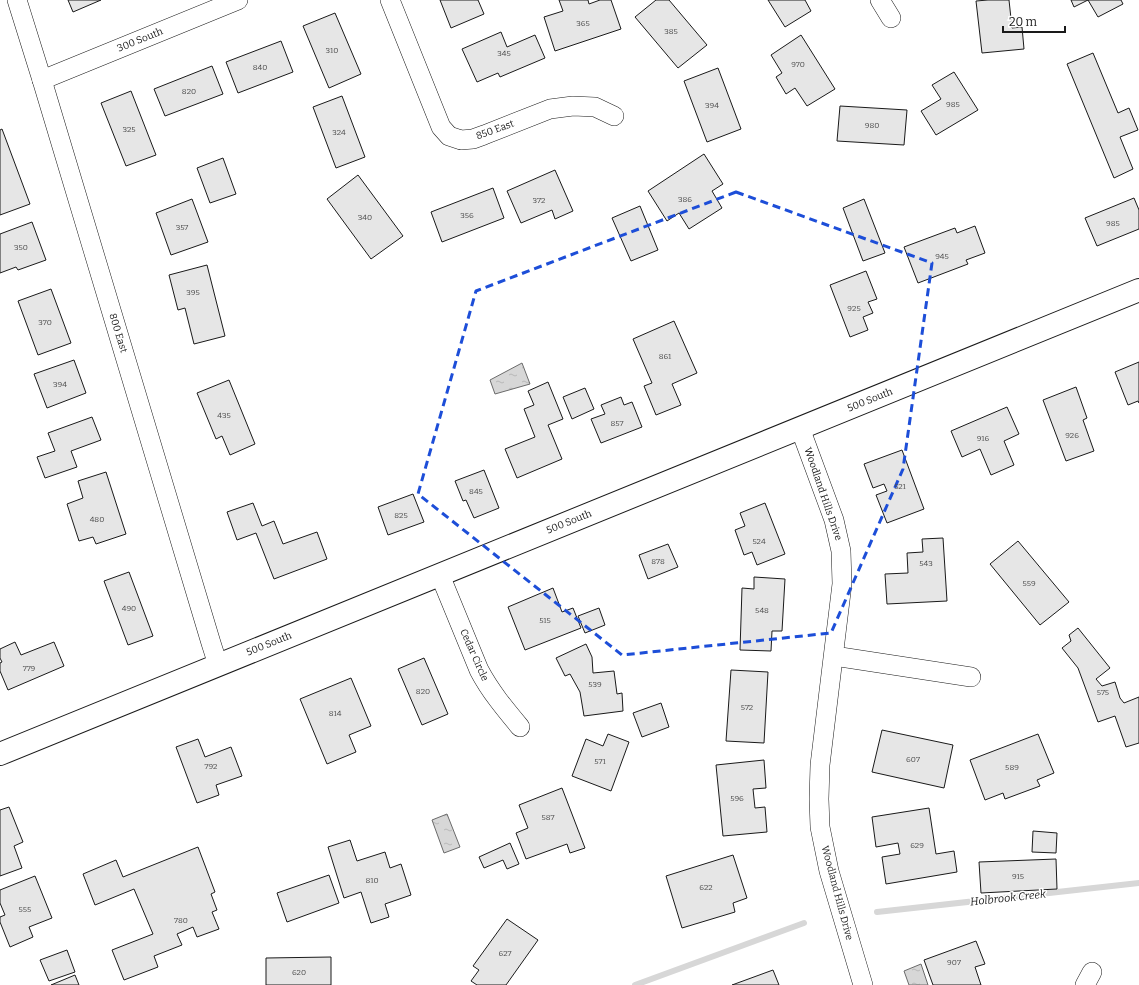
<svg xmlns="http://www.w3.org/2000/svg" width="1139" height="985" viewBox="0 0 1139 985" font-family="Bitter,serif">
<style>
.water{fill:url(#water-ripples);stroke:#6a6a6a}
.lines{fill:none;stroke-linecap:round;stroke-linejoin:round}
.stream{stroke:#d7d7d7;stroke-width:6}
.building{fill:#e6e6e6;stroke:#1a1a1a}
.minor-casing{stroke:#1a1a1a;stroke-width:20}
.tertiary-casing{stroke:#1a1a1a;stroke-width:24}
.minor{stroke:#fff;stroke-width:19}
.tertiary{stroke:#fff;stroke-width:22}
.marked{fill:none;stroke:#1d4ed8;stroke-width:3;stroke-dasharray:8 5;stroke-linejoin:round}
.labels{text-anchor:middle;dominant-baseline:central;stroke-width:3;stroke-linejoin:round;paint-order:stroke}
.number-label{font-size:8px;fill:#4d4d4d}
.street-label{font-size:10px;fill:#1a1a1a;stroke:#fff}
.water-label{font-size:11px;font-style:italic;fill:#1a1a1a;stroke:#fff}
</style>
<defs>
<pattern id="water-ripples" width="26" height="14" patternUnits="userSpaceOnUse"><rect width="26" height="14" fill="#d7d7d7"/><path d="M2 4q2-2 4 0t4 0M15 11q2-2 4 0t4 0" fill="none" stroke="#b8b8b8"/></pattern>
</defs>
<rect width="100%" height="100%" fill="#fff"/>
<!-- water -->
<g class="water">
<polygon points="522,363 530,384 495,394 490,380"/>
<polygon points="447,814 460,847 444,853 432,820"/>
<polygon points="921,964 928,985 909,985 904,971"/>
</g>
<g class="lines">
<!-- stream -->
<g class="stream">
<polyline points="877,912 1139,883"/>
<polyline points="635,985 804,923"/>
</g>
</g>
<!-- building -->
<g class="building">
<polygon points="68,0 101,0 73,12"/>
<polygon points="440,0 478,0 484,14 451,28"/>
<polygon points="559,0 588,0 589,4 600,0 611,0 621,29 555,51 544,17 563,11"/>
<polygon points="656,0 669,0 707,45 678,68 635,17"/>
<polygon points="768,0 805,0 811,11 785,27"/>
<polygon points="988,0 1009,0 1012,28 1022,27 1024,49 982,53 976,1"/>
<polygon points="1071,0 1088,0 1074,7"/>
<polygon points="1088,0 1121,0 1123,4 1098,17"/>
<polygon points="335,13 361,74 329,88 303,26"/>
<polygon points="501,32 507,47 535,35 545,58 500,77 498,73 477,82 462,49"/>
<polygon points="801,35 835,89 807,106 795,88 786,94 776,77 782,73 771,55"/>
<polygon points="281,41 293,72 238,93 226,62"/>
<polygon points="1093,53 1118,113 1129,108 1138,130 1120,137 1133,169 1114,178 1067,64"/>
<polygon points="212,66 223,94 165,116 154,89"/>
<polygon points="718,68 741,129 707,142 684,81"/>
<polygon points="954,72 978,110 936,135 921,111 941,99 932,85"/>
<polygon points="131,91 156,155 126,166 101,103"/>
<polygon points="342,96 365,157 336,168 313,107"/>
<polygon points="840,106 907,110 904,145 837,141"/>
<polygon points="2,129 30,204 0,215 0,130"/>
<polygon points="704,154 723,184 712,191 722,208 689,229 679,213 667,221 648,191"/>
<polygon points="223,158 236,194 210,203 197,168"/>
<polygon points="555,170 573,211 555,219 552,210 521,223 507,191"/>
<polygon points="358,175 403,236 371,259 327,199"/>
<polygon points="493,188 504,218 442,242 431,212"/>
<polygon points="1134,198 1139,210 1139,229 1097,246 1085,218"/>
<polygon points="192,199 208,242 171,255 156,213"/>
<polygon points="864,199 885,253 863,261 843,208"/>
<polygon points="640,206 658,250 631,261 612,218"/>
<polygon points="32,222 46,260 18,270 16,267 0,273 0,234"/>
<polygon points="975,226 985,253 966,260 968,264 918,283 904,247 955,228 957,233"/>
<polygon points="207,265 225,336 194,344 185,308 178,310 169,275"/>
<polygon points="866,271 877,299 868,302 873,313 863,317 868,330 850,337 830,285"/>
<polygon points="51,289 71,343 38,355 18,301"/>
<polygon points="674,321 697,373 672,384 681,405 656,415 644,386 652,383 633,339"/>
<polygon points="74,360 86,393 47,408 34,374"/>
<polygon points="1139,362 1139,403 1138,401 1128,405 1115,372"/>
<polygon points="229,380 255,444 230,455 222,436 216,439 197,393"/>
<polygon points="548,382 563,419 548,425 562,459 517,478 505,449 535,437 524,409 534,405 528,391"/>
<polygon points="1076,387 1087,418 1083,420 1094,451 1066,461 1043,400"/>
<polygon points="585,388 594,409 572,419 563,397"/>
<polygon points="621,397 624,405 632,402 642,427 601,443 591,419 605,414 601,405"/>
<polygon points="1007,407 1019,434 1004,441 1014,465 991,475 980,449 962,457 951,431"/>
<polygon points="92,417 101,440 71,451 77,467 45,478 37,457 55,451 48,433"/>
<polygon points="902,450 924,509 887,523 876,495 887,491 884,484 873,488 864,464"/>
<polygon points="484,470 499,508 474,518 466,500 463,501 455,481"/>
<polygon points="106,472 126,534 96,544 93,537 79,541 67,504 83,498 78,481"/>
<polygon points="413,494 424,522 388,535 378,507"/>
<polygon points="253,503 262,526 274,521 283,544 317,532 327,559 274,579 256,533 237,540 227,512"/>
<polygon points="765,503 785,554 757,565 752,552 744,555 735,530 745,526 740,513"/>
<polygon points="943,538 947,601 887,604 885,574 908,573 907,553 923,552 922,539"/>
<polygon points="1018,541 1069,602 1040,625 990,564"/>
<polygon points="668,544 678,567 648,579 639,555"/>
<polygon points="129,572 153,636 128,645 104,581"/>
<polygon points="754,577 785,579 782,631 772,631 771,651 740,650 742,588 754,589"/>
<polygon points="553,588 562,612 573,608 581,628 525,650 508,607"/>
<polygon points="599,608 605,625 585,633 578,616"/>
<polygon points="1078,628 1110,668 1096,679 1102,686 1115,682 1120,698 1124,703 1139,697 1139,743 1126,747 1115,716 1098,722 1078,668 1062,648 1071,641 1069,635"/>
<polygon points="15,642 21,655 54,642 64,666 8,690 0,671 0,663 2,662 0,658 0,649"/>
<polygon points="586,644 592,657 593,673 614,671 617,694 622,693 623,711 584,716 580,692 570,674 565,676 556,658"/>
<polygon points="424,658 448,714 422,725 398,669"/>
<polygon points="731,670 768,672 764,743 726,741"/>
<polygon points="351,678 371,726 349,735 356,752 327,764 300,699"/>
<polygon points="661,703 669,727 642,737 633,713"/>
<polygon points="882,730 953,745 944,788 872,772"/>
<polygon points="608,734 629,742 611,791 572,776 586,739 603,746"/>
<polygon points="1038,734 1054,773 1037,780 1040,786 1005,799 1003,793 985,800 970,760"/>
<polygon points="198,739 205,757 231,747 242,776 216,785 219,795 197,803 176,747"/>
<polygon points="764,760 766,788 753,789 755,808 765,807 767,832 723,836 716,765"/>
<polygon points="562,788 585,848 570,853 567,844 526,859 516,833 528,828 519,805"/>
<polygon points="9,807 23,842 14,846 22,868 0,876 0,810"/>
<polygon points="929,808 936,854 954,851 957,872 886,884 882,857 900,854 898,843 876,847 872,817"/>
<polygon points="1033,831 1057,833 1056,853 1032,852"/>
<polygon points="350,840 357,861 385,852 390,868 401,864 411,895 385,904 389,917 371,923 361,892 344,898 328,847"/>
<polygon points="510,843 519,864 507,869 503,860 484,868 479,857"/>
<polygon points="198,847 215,892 211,894 217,910 212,912 219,929 197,937 193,927 177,934 182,945 154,956 158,967 124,980 112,950 153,934 134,889 95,905 83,874 116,860 123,877"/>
<polygon points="733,855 747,898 733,903 735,912 682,928 666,876"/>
<polygon points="1056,859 1057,889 981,893 979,862"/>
<polygon points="329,875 339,903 287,922 277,893"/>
<polygon points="35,876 52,918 29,927 33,937 10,947 0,922 0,917 5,915 0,903 0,890"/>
<polygon points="507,919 538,940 506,985 477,985 471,981 479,970 473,966"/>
<polygon points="976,941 985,964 975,967 981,985 933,985 924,960"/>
<polygon points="67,950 75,972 49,981 40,960"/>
<polygon points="331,957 331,985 266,985 266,958"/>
<polygon points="773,970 779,985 732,985"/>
<polygon points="75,975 79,985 51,985"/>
</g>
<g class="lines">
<!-- minor casing -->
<g class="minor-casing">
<g id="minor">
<polyline points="17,0 42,80 211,643 218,665"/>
<polyline points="390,0 441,127 449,136 461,140 473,139 484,135 550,109 573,106 595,107 614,116"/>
<polyline points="880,0 891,18"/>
<polyline points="42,80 238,0"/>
<polyline points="800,428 834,520 841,551 842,584 820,765 819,799 820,827 829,871 863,985"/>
<path d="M440,575L479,670C490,691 505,709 520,727"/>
<polyline points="834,656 971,677"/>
<polyline points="1085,985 1092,972"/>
</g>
</g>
<!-- tertiary casing -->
<g class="tertiary-casing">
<polyline id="tertiary" points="0,754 1139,290"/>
</g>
<!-- minor -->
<use href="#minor" class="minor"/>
<!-- tertiary -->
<use href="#tertiary" class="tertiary"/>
</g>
<!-- marked area -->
<path class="marked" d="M736,192L932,263L903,469L831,633L622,655L418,494L476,291Z"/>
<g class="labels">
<!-- number labels -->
<g class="number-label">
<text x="583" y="23">365</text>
<text x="671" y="31">385</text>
<text x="332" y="50">310</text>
<text x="504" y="53">345</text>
<text x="798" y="64">970</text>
<text x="260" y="67">840</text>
<text x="189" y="91">820</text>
<text x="953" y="104">985</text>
<text x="712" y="105">394</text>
<text x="872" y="125">980</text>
<text x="129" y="129">325</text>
<text x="339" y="132">324</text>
<text x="685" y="199">386</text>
<text x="539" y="200">372</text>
<text x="467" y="215">356</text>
<text x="365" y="217">340</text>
<text x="1113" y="223">985</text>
<text x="182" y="227">357</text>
<text x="21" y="247">350</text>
<text x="942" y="256">945</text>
<text x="193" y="292">395</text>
<text x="854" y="308">925</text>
<text x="45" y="322">370</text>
<text x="665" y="356">861</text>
<text x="60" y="384">394</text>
<text x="224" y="415">435</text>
<text x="617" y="423">857</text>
<text x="1072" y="435">926</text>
<text x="983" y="438">916</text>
<text x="900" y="486">521</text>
<text x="476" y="491">845</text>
<text x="401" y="515">825</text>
<text x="97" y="519">480</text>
<text x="759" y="541">524</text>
<text x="658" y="561">878</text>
<text x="926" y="563">543</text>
<text x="1029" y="583">559</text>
<text x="129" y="608">490</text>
<text x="762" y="610">548</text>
<text x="545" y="620">515</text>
<text x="29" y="668">779</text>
<text x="595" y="684">539</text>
<text x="423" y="691">820</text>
<text x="1103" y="692">575</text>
<text x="747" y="707">572</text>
<text x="335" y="713">814</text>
<text x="913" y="759">607</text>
<text x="600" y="761">571</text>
<text x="211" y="766">792</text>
<text x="1012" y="767">589</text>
<text x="737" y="798">596</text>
<text x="548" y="817">587</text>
<text x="917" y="845">629</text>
<text x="1018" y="876">915</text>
<text x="372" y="880">810</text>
<text x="706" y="887">622</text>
<text x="25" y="909">555</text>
<text x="181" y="920">780</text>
<text x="505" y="953">627</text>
<text x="954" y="962">907</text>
<text x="299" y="972">620</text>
</g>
<!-- street labels -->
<g class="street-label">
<text transform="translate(140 40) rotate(-22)">300 South</text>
<text transform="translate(495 130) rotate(-20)">850 East</text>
<text transform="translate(118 333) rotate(73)">800 East</text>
<text transform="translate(870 400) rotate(-22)">500 South</text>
<text transform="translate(823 494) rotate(71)">Woodland Hills Drive</text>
<text transform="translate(569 522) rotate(-22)">500 South</text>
<text transform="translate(269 644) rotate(-22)">500 South</text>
<text transform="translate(474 655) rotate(66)">Cedar Circle</text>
<text transform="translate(837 893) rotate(75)">Woodland Hills Drive</text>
</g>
<!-- water labels -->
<g class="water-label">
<text transform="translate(1008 898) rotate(-6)">Holbrook Creek</text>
</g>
</g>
<!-- scale -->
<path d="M1003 26v6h62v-6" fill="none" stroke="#1a1a1a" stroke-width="2"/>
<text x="1009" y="26" font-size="12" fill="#1a1a1a" stroke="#ffffff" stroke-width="3" paint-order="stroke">20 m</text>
</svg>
